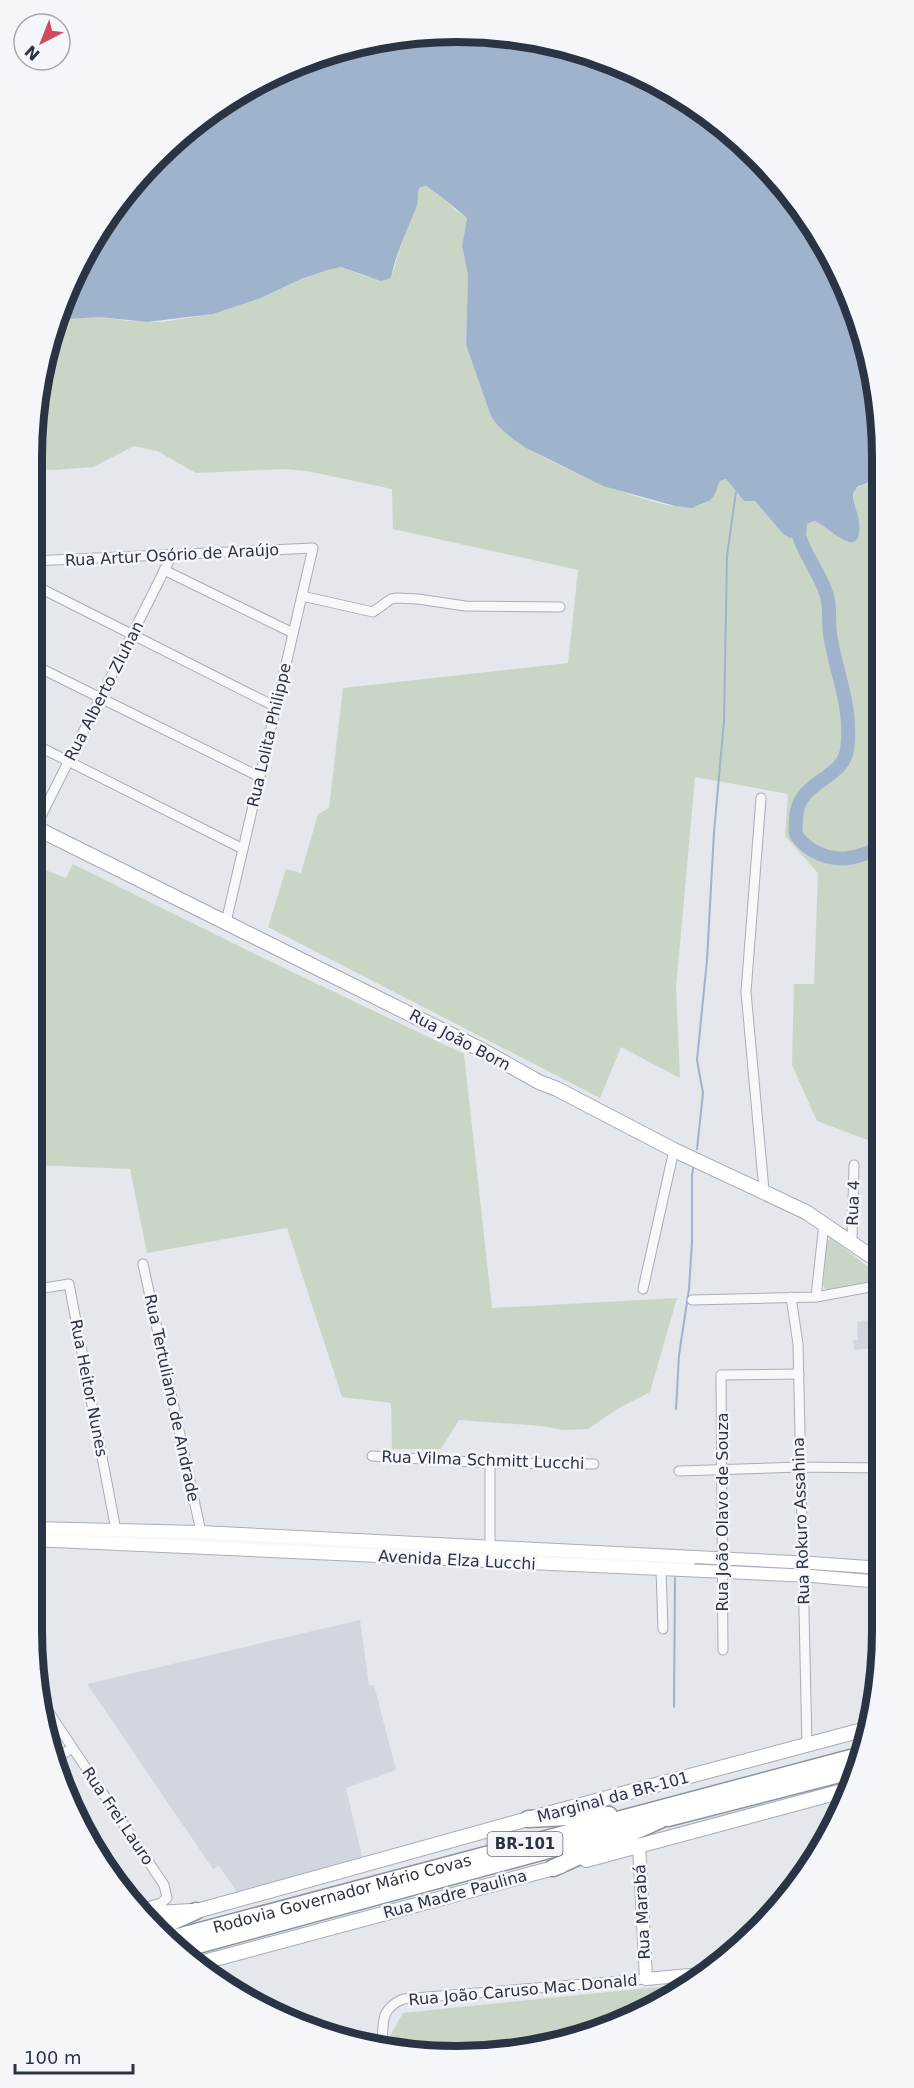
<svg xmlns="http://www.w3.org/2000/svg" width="914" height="2088" viewBox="0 0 914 2088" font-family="'DejaVu Sans',sans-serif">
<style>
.built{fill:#d2d6de}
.green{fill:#c9d6c5}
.water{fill:#9fb4cc}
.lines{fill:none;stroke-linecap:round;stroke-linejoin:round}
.stream{stroke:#9fb4cc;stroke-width:2}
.river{stroke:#9fb4cc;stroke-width:14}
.pedestrian-casing{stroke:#a9aeb7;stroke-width:9}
.minor-casing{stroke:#a9aeb7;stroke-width:11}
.secondary-casing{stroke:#a9aeb7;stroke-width:14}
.primary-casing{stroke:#a3abb8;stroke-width:16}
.motorway-casing{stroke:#8b94a3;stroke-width:19}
.pedestrian{stroke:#f7f8fa;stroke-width:7}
.minor{stroke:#f7f8fa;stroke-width:9}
.secondary{stroke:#fff;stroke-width:12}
.primary{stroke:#fff;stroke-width:14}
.motorway{stroke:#fff;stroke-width:16}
.labels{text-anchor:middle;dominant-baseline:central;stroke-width:5;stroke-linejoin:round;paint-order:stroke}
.shield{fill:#f4f6f9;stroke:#676e7b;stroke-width:1.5}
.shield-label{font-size:15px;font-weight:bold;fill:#2b3445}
.street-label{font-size:16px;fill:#2b3445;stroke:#f4f6f9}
.rim{fill:none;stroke:#2b3445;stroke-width:8}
</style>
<rect width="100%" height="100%" fill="#e4e7ec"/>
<!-- built -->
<g class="built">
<polygon points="882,1318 882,1347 854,1350 853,1340 858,1340 857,1322"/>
<polygon points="360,1620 369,1685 374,1685 396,1770 346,1788 363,1860 239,1895 219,1866 213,1869 87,1684"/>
</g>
<!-- green -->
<g class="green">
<path d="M424,186C436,189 446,201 455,210C458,213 463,215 467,218L462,246L468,275L466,345L491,416C500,429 512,439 525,447C556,466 668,518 701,505C713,501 715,492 720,481L726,479L744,501H755L783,534L814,521C828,525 837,538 851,543L854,542L859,523L853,503L855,489L879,478L881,1145L817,1121L792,1065L794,984H814L818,873L785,836L788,794L695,777L676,988L680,1078L621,1047L600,1098L268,927L286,869L301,873L318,814L329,808L343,688L568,663L578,570L393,529L392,489L307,471L285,469L196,473L157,451L134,446L93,467L54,470L32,468V457L54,320L99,317L130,321L162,322L213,314L261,298L301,279L328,270L341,267L367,277L391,278L417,193L420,187Z"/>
<polygon points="73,864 261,957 464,1054 492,1308 677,1298 650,1392 617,1409 588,1429 563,1430 542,1426 459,1420 441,1449 392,1449 391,1403 342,1397 287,1228 147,1253 130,1169 32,1165 32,865 66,878"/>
<polygon points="831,1238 881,1277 881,1281 826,1290 823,1285 827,1240"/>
<polygon points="688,1984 669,2000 593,2034 513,2053 394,2049 387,2041 403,2013"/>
</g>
<!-- water -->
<path class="water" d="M430,32L513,35L594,54L694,103L794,198L850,294L879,401V478L857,487L853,494C853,504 858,513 859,522C863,567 827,524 814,521L807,524L806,534L790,538L783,534L755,501H744L726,479L720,481L714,496L709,501L692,508L675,506L603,486L526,448C513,439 499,430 491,416L466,345L468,275L462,246L467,218C454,208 441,195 426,186L420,187C416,194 419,198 417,205C408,229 396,252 391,278L381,281L341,267L328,270L301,279L261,298L213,314L147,322L99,317L54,320L89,244L137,176L198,119L269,75L347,46Z"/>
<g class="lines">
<!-- stream -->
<g class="stream">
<polyline points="697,1149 703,1093 697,1060 707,960 714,832 724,721 727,556 736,492"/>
<polyline points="676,1409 679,1355 689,1289 692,1242 692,1175 694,1164"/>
<polyline points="674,1707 675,1578"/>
</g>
<!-- river -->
<path class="river" d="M799,536C806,557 820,574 826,593C831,605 828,621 830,634C836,674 853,707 847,750C842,781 796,780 796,820C796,824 795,830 796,834C799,841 806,846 812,850C836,864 857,859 880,847"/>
<!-- pedestrian casing -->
<g class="pedestrian-casing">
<polyline id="pedestrian" points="43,1534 691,1563"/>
</g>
<!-- minor casing -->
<g class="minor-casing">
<g id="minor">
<polyline points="32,561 313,548 226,922"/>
<polyline points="164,570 293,633"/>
<polyline points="32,584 276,707"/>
<polyline points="302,596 373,612 391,599 397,598 418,599 465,606 560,607"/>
<polyline points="32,664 260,777"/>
<polyline points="32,743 243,849"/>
<polyline points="761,798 746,992 764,1190"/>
<polyline points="35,828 172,555"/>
<polyline points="852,1241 854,1165"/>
<polyline points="143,1264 201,1532"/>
<polyline points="643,1289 674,1150"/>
<polyline points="32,1290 69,1284 116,1530"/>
<polyline points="791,1297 798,1344 807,1745"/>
<polyline points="816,1297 824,1223"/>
<polyline points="692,1300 816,1297 881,1285"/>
<polyline points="372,1456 490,1463 594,1464"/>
<polyline points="490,1463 490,1547"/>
<polyline points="679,1471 800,1467 882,1468"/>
<polyline points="661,1569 663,1629"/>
<polyline points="723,1650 721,1375 799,1374"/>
<polyline points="44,1705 164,1885 167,1898 161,1903 136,1910"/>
<polyline points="53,1761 72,1748"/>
<path d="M382,2049C384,2025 378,2010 403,1999L646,1979"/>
</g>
</g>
<!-- secondary casing -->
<g class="secondary-casing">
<g id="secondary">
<polyline points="32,1528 201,1532 812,1563 882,1568"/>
<polyline points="32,1540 811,1576 882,1582"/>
<polyline points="639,1845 646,1979 701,1974"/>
</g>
</g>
<!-- primary casing -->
<g class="primary-casing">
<g id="primary">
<polyline points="32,826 482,1050 539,1082 557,1089 674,1150 806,1212 881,1263"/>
<polyline points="586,1860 850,1789"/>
<polyline points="141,1914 191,1911"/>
<polyline points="186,1914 528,1819 866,1729"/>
<polyline points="200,1963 561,1866"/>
</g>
</g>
<!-- motorway casing -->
<g class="motorway-casing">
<g id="motorway">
<polyline points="668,1818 859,1769"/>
<polyline points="528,1819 609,1815"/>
<polyline points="553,1868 660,1820"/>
<polyline points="158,1928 196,1911"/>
<path id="s1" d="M170,1939L862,1755"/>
<polyline points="183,1949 626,1829"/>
</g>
</g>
<!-- pedestrian -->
<use href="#pedestrian" class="pedestrian"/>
<!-- minor -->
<use href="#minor" class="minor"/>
<!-- secondary -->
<use href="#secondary" class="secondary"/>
<!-- primary -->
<use href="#primary" class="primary"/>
<!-- motorway -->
<use href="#motorway" class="motorway"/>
</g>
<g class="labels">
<!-- shield labels -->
<rect class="shield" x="487.5" y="1832" width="75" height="24" rx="4.5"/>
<g class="shield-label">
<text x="525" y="1844">BR-101</text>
</g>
<!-- street labels -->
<g class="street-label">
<text transform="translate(172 555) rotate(-3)">Rua Artur Osório de Araújo</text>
<text transform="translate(104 691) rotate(-63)">Rua Alberto Zluhan</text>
<text transform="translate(269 735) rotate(-77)">Rua Lolita Philippe</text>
<text transform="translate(460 1040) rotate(28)">Rua João Born</text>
<text transform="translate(853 1203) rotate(-88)">Rua 4</text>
<text transform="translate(89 1388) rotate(79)">Rua Heitor Nunes</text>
<text transform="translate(172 1398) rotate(78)">Rua Tertuliano de Andrade</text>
<text transform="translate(483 1460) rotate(2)">Rua Vilma Schmitt Lucchi</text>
<text transform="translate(722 1512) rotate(-90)">Rua João Olavo de Souza</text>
<text transform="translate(801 1521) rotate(-92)">Rua Rokuro Assahina</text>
<text transform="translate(457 1560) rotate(3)">Avenida Elza Lucchi</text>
<text transform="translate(613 1797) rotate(-15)">Marginal da BR-101</text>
<text transform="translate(118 1816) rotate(56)">Rua Frei Lauro</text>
<text stroke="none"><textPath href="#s1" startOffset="178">Rodovia Governador Mário Covas</textPath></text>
<text transform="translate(455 1894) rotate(-15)">Rua Madre Paulina</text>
<text transform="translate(642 1912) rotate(-93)">Rua Marabá</text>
<text transform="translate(523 1990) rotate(-5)">Rua João Caruso Mac Donald</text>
</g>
</g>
<!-- crop -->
<path d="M0 0H914V2088H0ZM457 42H457A415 415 0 0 1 872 457V1631A415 415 0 0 1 457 2046H457A415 415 0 0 1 42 1631V457A415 415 0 0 1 457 42Z" fill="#f4f6f9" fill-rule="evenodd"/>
<path class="rim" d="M457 42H457A415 415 0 0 1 872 457V1631A415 415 0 0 1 457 2046H457A415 415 0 0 1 42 1631V457A415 415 0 0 1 457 42Z"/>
<!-- north arrow -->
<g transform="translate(42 42) rotate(222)"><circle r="28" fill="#f4f6f9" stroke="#a4a8b1" stroke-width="1.5"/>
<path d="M0-4.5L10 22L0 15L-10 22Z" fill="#d1495b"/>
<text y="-9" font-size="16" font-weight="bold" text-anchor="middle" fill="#2b3445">N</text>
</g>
<!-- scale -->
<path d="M15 2064v9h118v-9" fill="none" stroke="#2b3445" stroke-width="3"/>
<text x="24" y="2064" font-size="18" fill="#2b3445" stroke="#f4f6f9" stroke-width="4.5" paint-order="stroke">100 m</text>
</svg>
